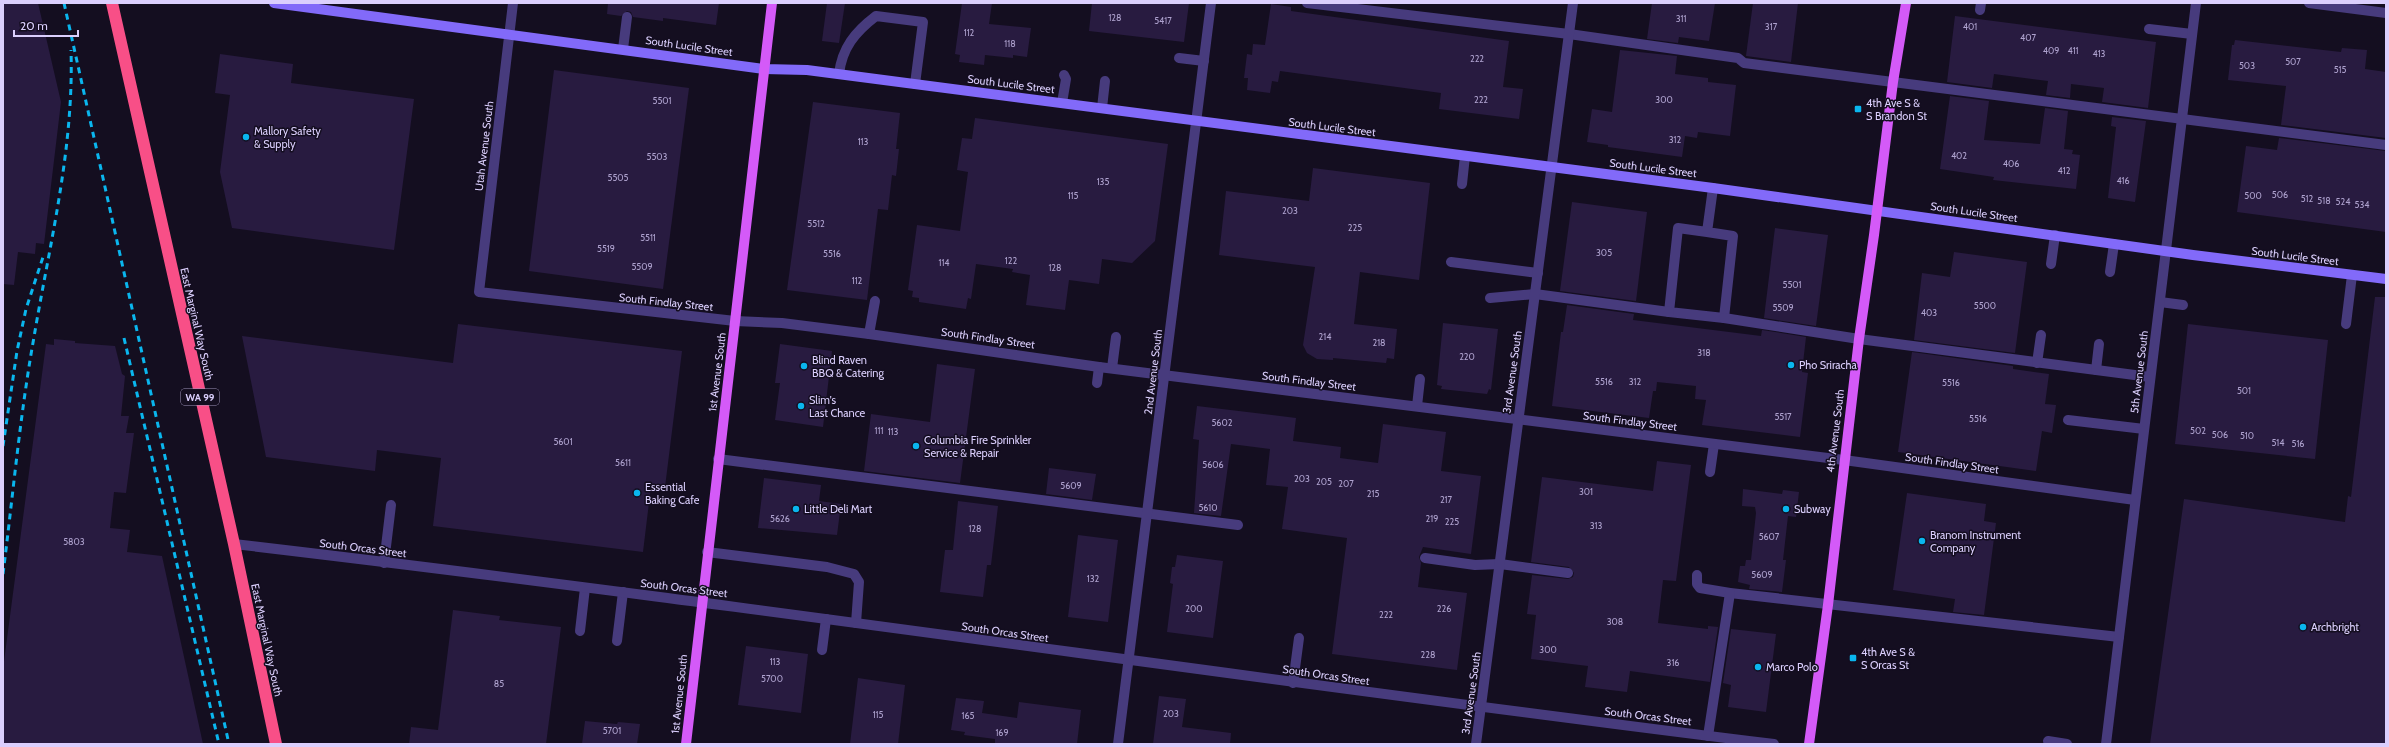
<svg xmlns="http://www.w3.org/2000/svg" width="2389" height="747" viewBox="0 0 2389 747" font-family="Cabin,sans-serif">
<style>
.building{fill:#281b40}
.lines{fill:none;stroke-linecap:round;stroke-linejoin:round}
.lane{stroke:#473b7d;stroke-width:10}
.street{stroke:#473b7d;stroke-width:10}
.secondary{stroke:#826af9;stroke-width:10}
.primary{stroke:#d45af8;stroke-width:10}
.highway{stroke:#f84f87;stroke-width:12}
.rail{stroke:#0ab6ee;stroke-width:3;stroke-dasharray:6 5;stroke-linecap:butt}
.poi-dot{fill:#0ab6ee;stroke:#140e20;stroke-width:1.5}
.labels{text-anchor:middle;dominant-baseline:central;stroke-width:3;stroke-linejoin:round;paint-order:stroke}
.number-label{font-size:9px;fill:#aea2ce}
.shield{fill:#140e20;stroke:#9f95bb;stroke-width:1}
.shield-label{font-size:10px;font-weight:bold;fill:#dbcffd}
.street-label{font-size:11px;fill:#dbcffd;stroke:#140e20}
.poi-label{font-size:11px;fill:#dbcffd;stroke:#140e20;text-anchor:start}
</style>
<rect width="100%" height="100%" fill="#140e20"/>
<!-- building -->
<g class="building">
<polygon points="3,3 38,3 61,102 44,244 36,243 35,254 18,252 14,285 3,284"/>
<polygon points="608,3 719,3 716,25 663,18 663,21 633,17 631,12 627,11 621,16 607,14"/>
<polygon points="827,3 845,3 839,43 822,41"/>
<polygon points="962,3 992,3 989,24 1031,28 1027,57 1013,55 1013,58 985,55 984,65 959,62 960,55 955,54"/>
<polygon points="1092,3 1189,3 1184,42 1089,31"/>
<polygon points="1652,3 1715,3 1709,41 1679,37 1678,43 1647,39"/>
<polygon points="1753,3 1798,3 1791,62 1746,56"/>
<polygon points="1271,4 1291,7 1291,11 1509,41 1503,87 1523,89 1519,119 1439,109 1441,93 1280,71 1278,82 1272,81 1270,93 1247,90 1248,78 1244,78 1247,54 1252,55 1253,44 1265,45"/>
<polygon points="1955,16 2156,42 2148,108 2102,102 2104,88 2071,84 2070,98 2046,95 2048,81 1994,74 1992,88 1947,82"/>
<polygon points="2235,40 2341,52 2342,48 2367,50 2365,69 2386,72 2386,138 2281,125 2286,86 2228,80 2232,45 2234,45"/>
<polygon points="1620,50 1677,56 1675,74 1708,78 1708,82 1736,85 1730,136 1698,132 1697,138 1685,136 1682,157 1608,147 1608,145 1587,142 1592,109 1612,112"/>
<polygon points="220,54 293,64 291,83 414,99 394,250 232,228 220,172 230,95 215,93"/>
<polygon points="554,70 689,88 663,289 529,271"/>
<polygon points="1950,96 1989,101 1984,140 2040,144 2045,108 2068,111 2064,149 2073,150 2072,154 2080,155 2076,189 1993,180 1994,177 1940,169"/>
<polygon points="813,102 900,113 896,149 899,149 896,176 892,175 888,210 878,209 867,300 787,290"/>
<polygon points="2112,117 2146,121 2135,202 2108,198 2116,127 2111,126"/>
<polygon points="975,118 1168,144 1155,241 1132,263 1102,259 1099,284 1069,280 1065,310 1026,305 1030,275 1012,272 1013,269 976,264 971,299 968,298 966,309 919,302 919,298 912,297 913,291 908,290 917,225 960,231 968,172 957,170 962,138 972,139"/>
<polygon points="2279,138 2386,151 2386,232 2237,212 2246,146 2277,150"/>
<polygon points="1313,168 1430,183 1419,280 1360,272 1354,324 1397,329 1394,359 1387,358 1386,363 1333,358 1333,360 1317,359 1307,353 1303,345 1315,267 1219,255 1226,191 1309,201"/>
<polygon points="1572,202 1647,212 1636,301 1560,291"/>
<polygon points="1775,228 1828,235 1816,326 1764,318"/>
<polygon points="1954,252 2027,262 2015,353 1914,340 1922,273 1950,277"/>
<polygon points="2375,297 2386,297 2386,744 2150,744 2184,499 2345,522 2348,496 2351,497"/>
<polygon points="1567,305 1634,314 1633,320 1761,336 1762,330 1806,337 1802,372 1808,373 1800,437 1702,425 1706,400 1695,399 1696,386 1657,382 1656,391 1653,391 1649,418 1552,406 1561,332 1563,332"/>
<polygon points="1443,323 1498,329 1491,390 1489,389 1487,394 1441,389 1442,386 1437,385"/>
<polygon points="458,324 682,351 665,487 651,486 643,552 433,526 441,458 377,450 375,471 266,457 242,336 453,363"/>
<polygon points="2188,324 2328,340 2315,459 2175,444"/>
<polygon points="54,339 75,341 75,343 115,346 122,374 125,376 121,416 129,416 126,433 134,433 126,493 114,492 110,528 130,530 127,552 162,556 203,744 3,744 3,669 46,344 54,345"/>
<polygon points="780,344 832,351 823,427 775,420 780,383 775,383"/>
<polygon points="1912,352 2013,366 2013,369 2049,374 2045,404 2056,405 2052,433 2042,431 2036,471 1898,452"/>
<polygon points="937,364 975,369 960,483 864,471 871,414 930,422"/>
<polygon points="1197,406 1296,418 1293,441 1341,447 1340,458 1378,463 1383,424 1446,432 1441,471 1481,476 1471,554 1423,547 1419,557 1421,563 1418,587 1467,593 1457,670 1332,654 1347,538 1282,529 1288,487 1266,485 1270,449 1231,444 1221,516 1194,513 1199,440 1193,439"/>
<polygon points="1657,461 1691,465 1676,581 1663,580 1658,623 1708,629 1708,626 1718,627 1710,682 1630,671 1627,692 1585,687 1588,666 1531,659 1536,615 1527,614 1532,575 1568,579 1573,577 1574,573 1569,567 1531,562 1542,477 1653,491"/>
<polygon points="1049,468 1096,474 1092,500 1046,494"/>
<polygon points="764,478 821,485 819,501 841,504 837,535 758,528"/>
<polygon points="1743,489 1782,494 1783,490 1799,492 1796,517 1788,516 1783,560 1786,560 1782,592 1749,589 1750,585 1738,582 1740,566 1745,566 1746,560 1751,560 1756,513 1755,507 1742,506"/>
<polygon points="1907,493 1986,504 1984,521 1996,523 1984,615 1953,612 1955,599 1893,590"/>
<polygon points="958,501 998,506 991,565 987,565 983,597 940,592 945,550 953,550"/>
<polygon points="1078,535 1118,540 1108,622 1068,617"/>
<polygon points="1177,555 1223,561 1213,638 1167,632 1173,584 1170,583 1172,567 1175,567"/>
<polygon points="453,610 500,616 499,620 561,627 546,744 409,744 411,727 438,730"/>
<polygon points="1731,629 1776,634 1766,712 1728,707 1731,685 1723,683"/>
<polygon points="746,646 808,654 801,713 738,705"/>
<polygon points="858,678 905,685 898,744 850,744"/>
<polygon points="1159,696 1186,699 1182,727 1231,733 1230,744 1153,744"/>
<polygon points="956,698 984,701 982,713 1017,718 1019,702 1081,710 1077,744 995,744 995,739 964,735 965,732 951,730"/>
<polygon points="585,721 617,724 618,722 640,724 637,744 582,744"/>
</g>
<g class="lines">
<!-- lane -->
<g class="lane">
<polyline points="1307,3 1569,34 1738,58 1744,63 2386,145"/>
<polyline points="1980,10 1981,3"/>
<polyline points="2149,29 2192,34"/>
<polyline points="623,49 627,17"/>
<polyline points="1179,58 1204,61"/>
<path d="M839,74C842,48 855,32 876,16L923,22L915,84"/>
<polyline points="1062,103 1066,79 1064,75"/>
<polyline points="1102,108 1105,81"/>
<polyline points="1462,184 1465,156"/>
<polyline points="1707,232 1733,236 1724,318 1669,312 1678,228 1707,232 1713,188"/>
<polyline points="1451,262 1538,273"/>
<polyline points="2051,264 2055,235"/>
<polyline points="2110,272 2114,244"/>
<polyline points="1490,298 1535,294 1669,312"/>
<polyline points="2160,302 2183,305"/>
<polyline points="1724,318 1859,339 2150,377"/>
<polyline points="2346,324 2352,275"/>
<polyline points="869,334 875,301"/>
<polyline points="2037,363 2041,335"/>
<polyline points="1112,368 1116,337"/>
<polyline points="2096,370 2099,344"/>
<polyline points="1097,383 1099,367"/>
<polyline points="1417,406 1420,379"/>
<polyline points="2068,420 2144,429"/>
<polyline points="718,459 1238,525"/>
<polyline points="1710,472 1714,444"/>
<polyline points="707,552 827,567 854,574 859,582 856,623"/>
<polyline points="1425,558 1475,565 1500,564 1568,573"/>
<polyline points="384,563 391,505"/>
<polyline points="1697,575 1697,584 1700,588 1730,593 2119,637"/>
<polyline points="580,631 585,588"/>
<polyline points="617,641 623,592"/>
<polyline points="822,650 826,619"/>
<polyline points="1293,683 1299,638"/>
<polyline points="1708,736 1730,593"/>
<polyline points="2048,741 2067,744"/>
</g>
<!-- street -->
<g class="street">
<polyline points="513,3 479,292 735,321 782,323 869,334 1099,367 1844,460 2135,500"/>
<polyline points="2309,3 2386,13"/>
<path d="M234,544C748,604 1260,681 1774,744"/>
<polyline points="1118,744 1211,3"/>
<polyline points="1476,744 1573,3"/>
<polyline points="2106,744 2196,3"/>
</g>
<!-- secondary -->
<polyline class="secondary" points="274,3 764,69 807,70 1713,188 2193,255 2386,279"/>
<!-- primary -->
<g class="primary">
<polyline points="686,744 772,3"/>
<polyline points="1809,744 1828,605 1859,339 1874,235 1893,82 1906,3"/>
</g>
<!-- highway -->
<polyline class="highway" points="112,3 234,544 276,744"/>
<!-- rail -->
<g class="rail">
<polyline points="64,3 229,744"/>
<polyline points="124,338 219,744"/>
<polyline points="3,446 17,351 26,309 44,254"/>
<path d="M3,574C13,495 20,415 34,337C50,242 74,148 71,50"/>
</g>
</g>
<!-- markers -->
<g class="poi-dot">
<rect x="1854" y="105" width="8" height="8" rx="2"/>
<circle cx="246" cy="137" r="4"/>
<circle cx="1791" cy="365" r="4"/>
<circle cx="804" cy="366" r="4"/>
<circle cx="801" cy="406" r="4"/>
<circle cx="916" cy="446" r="4"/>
<circle cx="637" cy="493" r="4"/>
<circle cx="796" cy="509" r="4"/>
<circle cx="1786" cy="509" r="4"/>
<circle cx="1922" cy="541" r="4"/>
<circle cx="2303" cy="627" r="4"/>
<rect x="1849" y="654" width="8" height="8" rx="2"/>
<circle cx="1758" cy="667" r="4"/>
</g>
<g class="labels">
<!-- number labels -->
<g class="number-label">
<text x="1115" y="17">128</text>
<text x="1681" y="18">311</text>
<text x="1163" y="20">5417</text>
<text x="1771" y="26">317</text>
<text x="1970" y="26">401</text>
<text x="969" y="32">112</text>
<text x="2028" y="37">407</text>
<text x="1010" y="43">118</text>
<text x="2051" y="50">409</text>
<text x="2073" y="50">411</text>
<text x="2099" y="53">413</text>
<text x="1477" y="58">222</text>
<text x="2293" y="61">507</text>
<text x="2247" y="65">503</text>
<text x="2340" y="69">515</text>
<text x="1481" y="99">222</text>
<text x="1664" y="99">300</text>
<text x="662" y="100">5501</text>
<text x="1675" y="139">312</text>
<text x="863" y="141">113</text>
<text x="1959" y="155">402</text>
<text x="657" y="156">5503</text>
<text x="2011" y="163">406</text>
<text x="2064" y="170">412</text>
<text x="618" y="177">5505</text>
<text x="2123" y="180">416</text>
<text x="1103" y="181">135</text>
<text x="2280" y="194">506</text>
<text x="1073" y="195">115</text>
<text x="2253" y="195">500</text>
<text x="2307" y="198">512</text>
<text x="2324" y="200">518</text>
<text x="2343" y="201">524</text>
<text x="2362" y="204">534</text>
<text x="1290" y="210">203</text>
<text x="816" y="223">5512</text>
<text x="1355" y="227">225</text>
<text x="648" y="237">5511</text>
<text x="606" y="248">5519</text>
<text x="1604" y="252">305</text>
<text x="832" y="253">5516</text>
<text x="1011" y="260">122</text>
<text x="944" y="262">114</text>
<text x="642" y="266">5509</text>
<text x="1055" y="267">128</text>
<text x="857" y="280">112</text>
<text x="1792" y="284">5501</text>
<text x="1985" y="305">5500</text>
<text x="1783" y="307">5509</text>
<text x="1929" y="312">403</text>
<text x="1325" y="336">214</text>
<text x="1379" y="342">218</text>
<text x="1704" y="352">318</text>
<text x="1467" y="356">220</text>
<text x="1604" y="381">5516</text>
<text x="1635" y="381">312</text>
<text x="1951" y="382">5516</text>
<text x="2244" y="390">501</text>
<text x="1783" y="416">5517</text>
<text x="1978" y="418">5516</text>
<text x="1222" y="422">5602</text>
<text x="879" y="430">111</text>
<text x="2198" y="430">502</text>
<text x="893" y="431">113</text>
<text x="2220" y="434">506</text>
<text x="2247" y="435">510</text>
<text x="563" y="441">5601</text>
<text x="2278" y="442">514</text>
<text x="2298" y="443">516</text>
<text x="623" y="462">5611</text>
<text x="1213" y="464">5606</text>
<text x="1302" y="478">203</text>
<text x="1324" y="481">205</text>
<text x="1346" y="483">207</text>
<text x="1071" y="485">5609</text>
<text x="1586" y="491">301</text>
<text x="1373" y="493">215</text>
<text x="1446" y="499">217</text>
<text x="1208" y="507">5610</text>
<text x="780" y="518">5626</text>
<text x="1432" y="518">219</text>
<text x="1452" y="521">225</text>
<text x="1596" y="525">313</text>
<text x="975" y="528">128</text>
<text x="1769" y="536">5607</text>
<text x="74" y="541">5803</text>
<text x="1762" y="574">5609</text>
<text x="1093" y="578">132</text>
<text x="1194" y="608">200</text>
<text x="1444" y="608">226</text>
<text x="1386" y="614">222</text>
<text x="1615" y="621">308</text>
<text x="1548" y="649">300</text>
<text x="1428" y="654">228</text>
<text x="775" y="661">113</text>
<text x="1673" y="662">316</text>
<text x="772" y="678">5700</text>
<text x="499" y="683">85</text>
<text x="1171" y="713">203</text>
<text x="878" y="714">115</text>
<text x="968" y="715">165</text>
<text x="612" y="730">5701</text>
<text x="1002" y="732">169</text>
</g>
<!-- shield labels -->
<rect class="shield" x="181" y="389" width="38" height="16" rx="3"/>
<g class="shield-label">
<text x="200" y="397">WA 99</text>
</g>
<!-- street labels -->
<g class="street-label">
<text transform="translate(689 46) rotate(8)">South Lucile Street</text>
<text transform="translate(1011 84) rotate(7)">South Lucile Street</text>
<text transform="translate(1332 127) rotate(7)">South Lucile Street</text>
<text transform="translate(484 146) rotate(-83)">Utah Avenue South</text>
<text transform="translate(1653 168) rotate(7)">South Lucile Street</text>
<text transform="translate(1974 212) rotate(8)">South Lucile Street</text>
<text transform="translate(2295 256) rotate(7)">South Lucile Street</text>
<text transform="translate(666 302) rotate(6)">South Findlay Street</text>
<text transform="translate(197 324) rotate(77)">East Marginal Way South</text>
<text transform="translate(988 338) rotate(8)">South Findlay Street</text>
<text transform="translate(717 372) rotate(-83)">1st Avenue South</text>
<text transform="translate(1153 372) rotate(-83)">2nd Avenue South</text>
<text transform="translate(1512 372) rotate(-82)">3rd Avenue South</text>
<text transform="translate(2139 372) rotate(-83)">5th Avenue South</text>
<text transform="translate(1309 381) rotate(7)">South Findlay Street</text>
<text transform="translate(1630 421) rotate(7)">South Findlay Street</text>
<text transform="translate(1835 431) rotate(-83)">4th Avenue South</text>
<text transform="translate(1952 463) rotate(8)">South Findlay Street</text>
<text transform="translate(363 548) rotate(7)">South Orcas Street</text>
<text transform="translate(684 588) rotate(7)">South Orcas Street</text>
<text transform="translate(1005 632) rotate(8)">South Orcas Street</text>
<text transform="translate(267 640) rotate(78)">East Marginal Way South</text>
<text transform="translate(1326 675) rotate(8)">South Orcas Street</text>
<text transform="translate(1471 693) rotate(-82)">3rd Avenue South</text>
<text transform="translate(679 694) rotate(-84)">1st Avenue South</text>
<text transform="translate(1648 716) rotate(7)">South Orcas Street</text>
</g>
<!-- poi labels -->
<g class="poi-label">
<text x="1866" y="103">4th Ave S &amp;<tspan x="1866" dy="13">S Brandon St</tspan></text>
<text x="254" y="131">Mallory Safety<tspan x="254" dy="13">&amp; Supply</tspan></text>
<text x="812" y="360">Blind Raven<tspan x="812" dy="13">BBQ &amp; Catering</tspan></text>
<text x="1799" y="365">Pho Sriracha</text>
<text x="809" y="400">Slim's<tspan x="809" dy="13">Last Chance</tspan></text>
<text x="924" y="440">Columbia Fire Sprinkler<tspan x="924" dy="13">Service &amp; Repair</tspan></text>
<text x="645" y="487">Essential<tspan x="645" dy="13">Baking Cafe</tspan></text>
<text x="804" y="509">Little Deli Mart</text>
<text x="1794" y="509">Subway</text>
<text x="1930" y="535">Branom Instrument<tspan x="1930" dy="13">Company</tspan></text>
<text x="2311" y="627">Archbright</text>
<text x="1861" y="652">4th Ave S &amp;<tspan x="1861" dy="13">S Orcas St</tspan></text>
<text x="1766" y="667">Marco Polo</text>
</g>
</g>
<!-- border -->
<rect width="2389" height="747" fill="none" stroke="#dbcffd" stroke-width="8"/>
<!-- scale -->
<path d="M14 30v6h64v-6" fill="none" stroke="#dbcffd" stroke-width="2"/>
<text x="20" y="30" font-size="12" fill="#dbcffd" stroke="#140e20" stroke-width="3" paint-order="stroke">20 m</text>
</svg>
